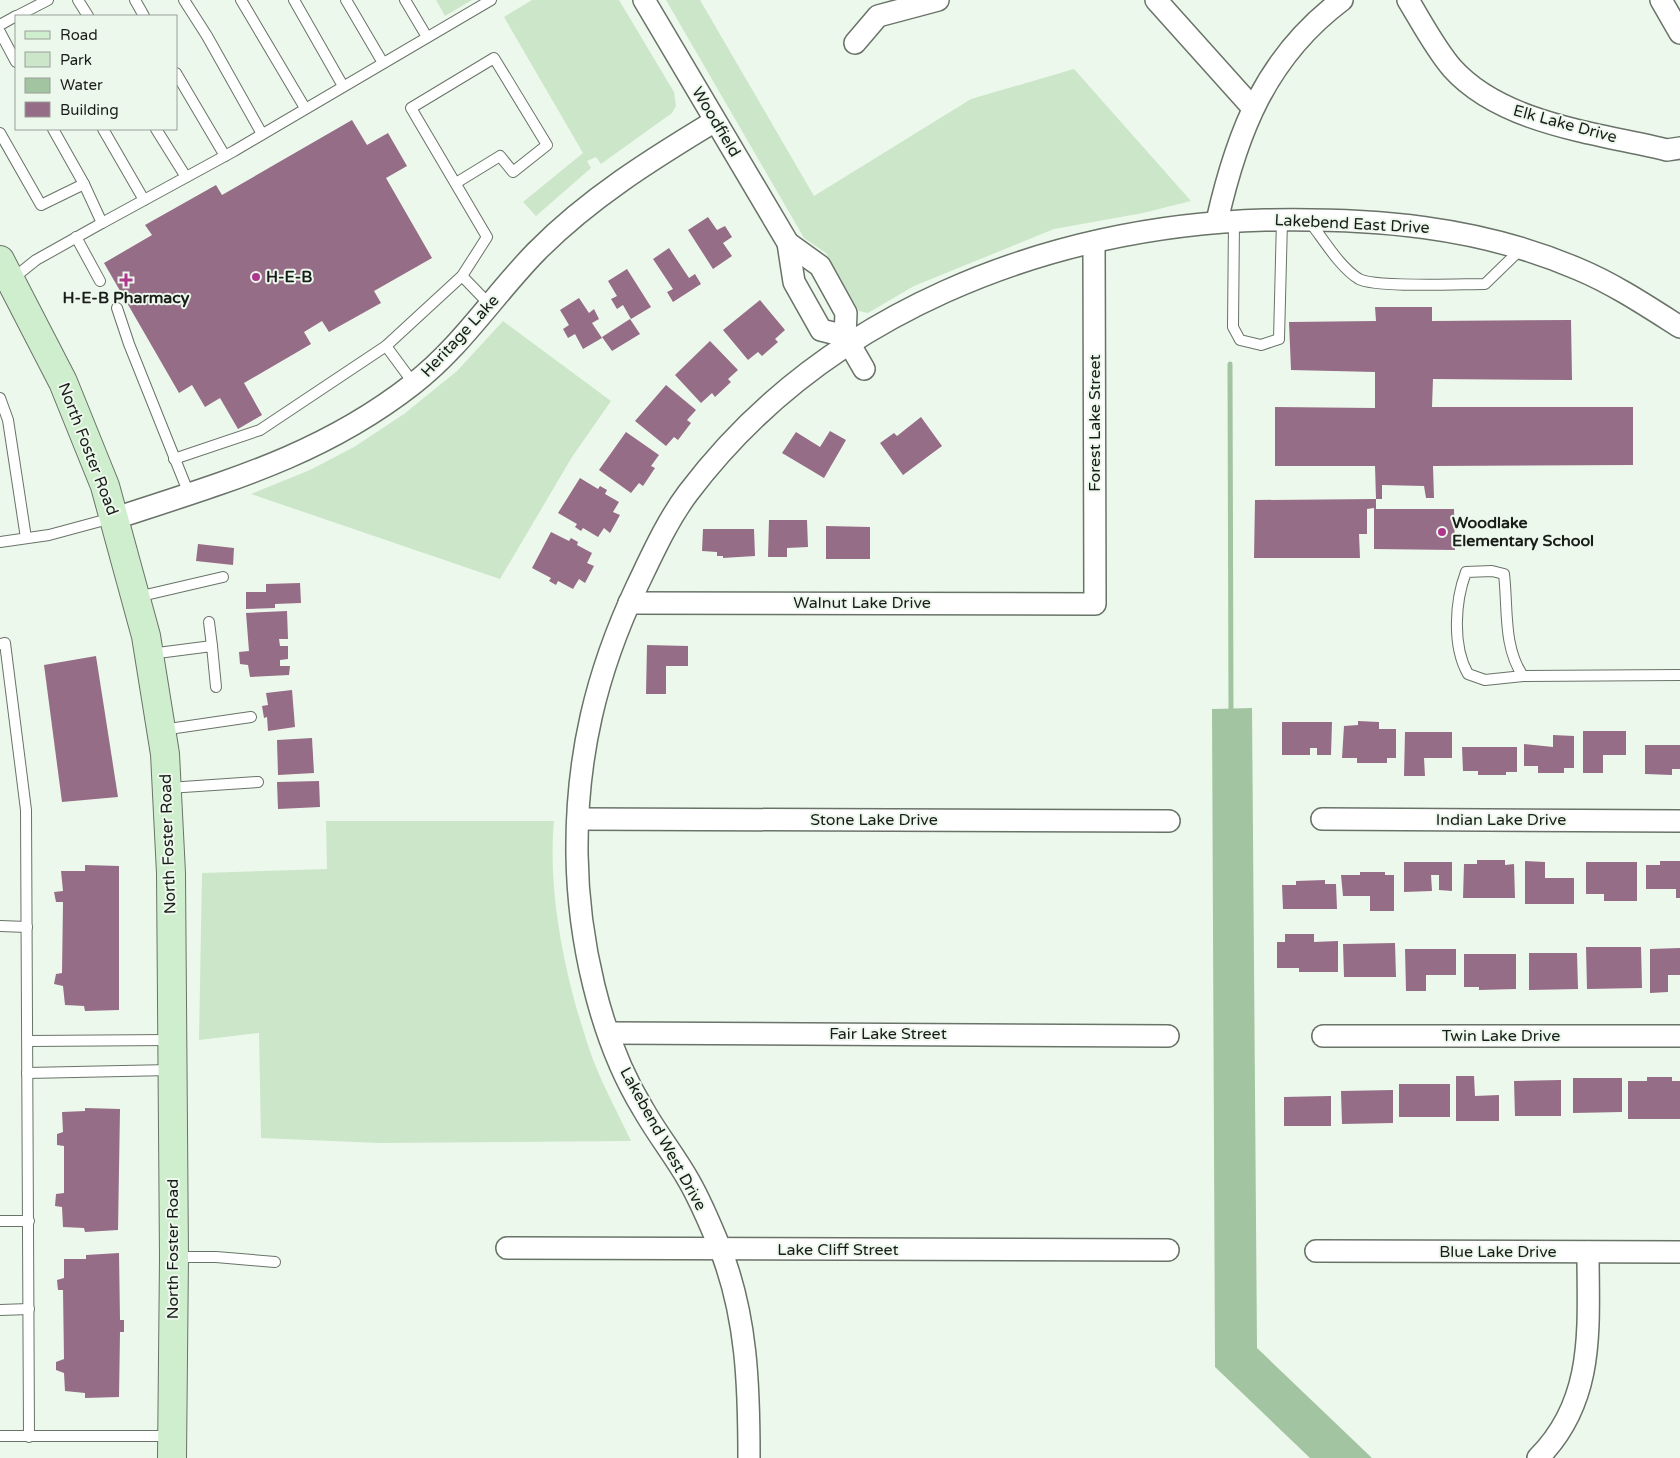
<svg xmlns="http://www.w3.org/2000/svg" width="1680" height="1458" viewBox="0 0 1680 1458" font-family="'Varela Round',sans-serif">
<style>
.green{fill:#cce6c9}
.water{fill:#a3c4a0}
.lines{fill:none;stroke-linecap:round;stroke-linejoin:round}
.stream{stroke:#a3c4a0;stroke-width:5}
.building{fill:#956d86}
.service-casing{stroke:#697368;stroke-width:12}
.minor-casing{stroke:#697368;stroke-width:24}
.secondary-casing{stroke:#697368;stroke-width:30}
.service{stroke:#fff;stroke-width:10}
.minor{stroke:#fff;stroke-width:21}
.secondary{stroke:#cfeecd;stroke-width:28}
.poi-dot{fill:#ae378d;stroke:#edf8ec;stroke-width:2}
.labels{text-anchor:middle;dominant-baseline:central;stroke-width:4;stroke-linejoin:round;paint-order:stroke}
.street-label{font-size:16px;fill:#191d19;stroke:#edf8ec}
.poi-label{font-size:16px;font-weight:bold;fill:#191d19;stroke:#edf8ec;text-anchor:start}
</style>
<rect width="100%" height="100%" fill="#edf8ec"/>
<!-- green -->
<g class="green">
<polygon points="436,0 472,0 445,16"/>
<polygon points="532,0 619,0 674,92 676,106 672,113 601,164 596,157 587,161 591,168 536,216 523,202 583,153 504,17"/>
<polygon points="666,0 700,0 814,196 971,99 1074,69 1191,201 1143,213 1054,229 914,286 868,313 859,311 826,253 804,238"/>
<polygon points="503,321 611,401 572,457 500,579 251,494 310,470 354,447 404,414 457,371"/>
<path d="M326,821H554C547,897 567,985 592,1057C603,1086 618,1113 631,1141L379,1143L261,1138L259,1033L199,1040L202,873L327,869Z"/>
</g>
<!-- water -->
<polygon class="water" points="1252,708 1257,1348 1372,1458 1310,1458 1215,1367 1212,709"/>
<g class="lines">
<!-- stream -->
<polyline class="stream" points="1230,364 1231,715"/>
</g>
<!-- building -->
<g class="building">
<polygon points="352,120 367,145 388,133 407,166 386,178 432,258 374,291 381,303 329,332 322,321 304,332 311,344 244,383 262,415 238,429 220,398 205,407 192,385 179,393 104,263 152,235 145,225 216,185 222,195"/>
<polygon points="708,217 717,230 725,226 732,237 723,243 732,256 713,269 688,230"/>
<polygon points="669,248 689,278 695,274 701,284 673,302 667,292 673,289 653,259"/>
<polygon points="627,269 651,307 631,319 623,305 617,309 611,299 617,296 608,281"/>
<polygon points="579,298 589,313 594,309 599,319 592,323 602,338 583,349 575,334 568,338 563,329 569,325 560,310"/>
<polygon points="760,300 785,330 775,339 778,342 762,356 758,352 748,360 723,330"/>
<polygon points="1375,307 1432,307 1432,321 1571,320 1572,380 1433,379 1432,407 1633,407 1633,465 1433,466 1434,498 1426,498 1424,486 1382,485 1382,499 1376,499 1375,466 1275,466 1275,407 1375,408 1375,372 1291,370 1289,322 1376,321"/>
<polygon points="630,319 640,334 612,351 602,337"/>
<polygon points="710,341 738,370 728,379 731,382 715,397 712,393 701,403 675,375"/>
<polygon points="666,385 696,410 687,420 691,423 678,440 674,437 666,446 635,421"/>
<polygon points="921,417 942,446 903,475 880,443 894,433 897,436"/>
<polygon points="830,431 846,440 824,478 782,453 796,432 820,447"/>
<polygon points="626,432 659,455 651,466 655,468 643,486 639,483 631,493 599,470"/>
<polygon points="580,478 598,489 600,486 607,490 605,494 619,502 613,512 620,515 610,533 604,528 598,537 583,528 581,531 575,527 577,524 558,513"/>
<polygon points="1376,499 1376,509 1454,509 1455,550 1374,549 1374,508 1367,509 1367,534 1359,534 1360,558 1254,558 1255,500"/>
<polygon points="769,520 807,520 808,547 787,548 787,557 768,557"/>
<polygon points="826,526 870,527 870,559 826,559"/>
<polygon points="703,529 754,529 755,556 723,558 723,556 717,556 717,552 702,551"/>
<polygon points="551,532 569,541 571,538 578,542 577,545 592,553 587,563 594,566 585,583 579,579 573,589 558,581 556,585 549,581 551,578 532,568"/>
<polygon points="198,544 234,548 233,565 196,561"/>
<polygon points="300,583 301,603 275,604 275,608 246,609 246,592 266,592 266,584"/>
<polygon points="287,611 288,639 279,639 280,646 288,646 288,659 280,660 280,666 290,666 289,675 250,677 248,665 240,664 239,652 249,651 246,613"/>
<polygon points="647,645 688,646 688,666 666,666 666,694 646,694"/>
<polygon points="96,656 118,797 62,802 44,665"/>
<polygon points="292,690 295,727 268,731 267,717 264,718 262,706 268,705 266,693"/>
<polygon points="1358,721 1379,722 1379,729 1396,729 1396,758 1387,758 1387,763 1357,763 1357,758 1342,758 1344,726 1358,725"/>
<polygon points="1282,722 1332,722 1331,755 1317,755 1317,748 1310,748 1310,755 1282,755"/>
<polygon points="1583,731 1626,731 1626,755 1603,755 1603,773 1583,773"/>
<polygon points="1405,732 1452,732 1452,758 1424,758 1425,776 1404,776"/>
<polygon points="1553,735 1574,736 1574,768 1564,768 1564,773 1538,773 1538,766 1524,766 1524,744 1553,747"/>
<polygon points="312,738 314,773 278,775 277,740"/>
<polygon points="1645,745 1680,745 1680,769 1672,769 1672,775 1645,774"/>
<polygon points="1462,747 1517,747 1517,772 1506,772 1506,775 1478,775 1478,771 1463,771"/>
<polygon points="319,781 320,807 278,809 277,782"/>
<polygon points="1477,860 1505,860 1505,865 1514,864 1515,898 1463,898 1464,864 1477,864"/>
<polygon points="1525,861 1545,862 1545,878 1574,878 1574,904 1525,904"/>
<polygon points="1660,861 1680,861 1680,898 1676,898 1676,889 1646,889 1646,865 1660,865"/>
<polygon points="1404,862 1452,862 1452,891 1439,890 1439,875 1431,875 1432,891 1404,892"/>
<polygon points="1586,862 1637,862 1637,901 1604,901 1604,894 1586,894"/>
<polygon points="85,865 119,866 119,1010 85,1011 84,1006 65,1005 63,986 54,984 56,974 62,973 63,902 56,902 54,892 63,891 61,871 85,871"/>
<polygon points="1360,872 1385,872 1385,875 1394,875 1394,911 1370,911 1370,896 1343,896 1341,875 1360,875"/>
<polygon points="1325,880 1325,884 1336,884 1337,909 1283,909 1282,885 1296,885 1296,881"/>
<polygon points="1285,934 1314,934 1314,942 1338,941 1338,972 1299,972 1299,968 1277,968 1277,942 1285,942"/>
<polygon points="1395,943 1396,977 1344,977 1343,944"/>
<polygon points="1586,947 1641,947 1642,988 1587,989"/>
<polygon points="1680,948 1680,975 1668,975 1668,992 1650,993 1650,949"/>
<polygon points="1405,949 1456,949 1456,975 1426,975 1426,991 1406,991"/>
<polygon points="1529,953 1577,953 1578,989 1529,990"/>
<polygon points="1464,954 1516,954 1516,989 1479,990 1479,987 1464,987"/>
<polygon points="1456,1076 1474,1076 1475,1096 1499,1095 1499,1121 1456,1121"/>
<polygon points="1647,1077 1672,1077 1672,1081 1680,1081 1680,1119 1628,1119 1628,1081 1647,1081"/>
<polygon points="1573,1078 1622,1078 1622,1112 1573,1113"/>
<polygon points="1561,1080 1561,1116 1515,1116 1514,1081"/>
<rect x="1399" y="1084" width="51" height="33"/>
<polygon points="1393,1090 1393,1123 1342,1124 1341,1091"/>
<polygon points="1331,1096 1331,1126 1284,1126 1284,1097"/>
<polygon points="85,1108 120,1109 118,1230 85,1232 84,1228 63,1227 62,1207 55,1206 56,1194 64,1193 64,1146 57,1145 57,1134 63,1132 62,1112 85,1111"/>
<polygon points="119,1253 120,1320 124,1320 124,1332 120,1332 119,1397 85,1398 85,1393 65,1391 64,1373 56,1370 56,1362 64,1359 63,1290 58,1290 57,1280 64,1278 64,1259 86,1259 86,1255"/>
</g>
<g class="lines">
<!-- service casing -->
<g class="service-casing">
<g id="service">
<polyline points="78,0 88,16"/>
<polyline points="135,0 144,16"/>
<polyline points="184,0 207,36 262,134"/>
<polyline points="241,0 305,108"/>
<polyline points="294,0 343,86"/>
<polyline points="346,0 383,63"/>
<polyline points="405,0 427,37"/>
<polyline points="17,16 48,0"/>
<polyline points="0,25 16,16"/>
<polyline points="0,32 16,62"/>
<polyline points="176,73 225,156"/>
<polyline points="53,129 84,184"/>
<polyline points="103,129 144,200"/>
<polyline points="156,129 186,177"/>
<polyline points="0,133 41,205 84,184 102,223 36,260 11,280"/>
<polyline points="1234,221 1233,327 1240,340 1261,345 1279,339 1282,220"/>
<path d="M1309,221C1322,237 1340,268 1359,279C1376,288 1460,284 1485,284L1522,248"/>
<polyline points="102,223 234,151 491,0"/>
<polyline points="76,237 100,281"/>
<polyline points="462,276 490,305"/>
<polyline points="117,308 129,344 189,494"/>
<polyline points="386,346 414,384"/>
<polyline points="0,398 8,420 26,538"/>
<polyline points="174,459 260,430 386,346 462,276 487,237 411,108 494,58 547,145 513,172 500,156 456,183"/>
<polyline points="0,542 49,535 112,518"/>
<polyline points="137,597 223,577"/>
<polyline points="209,622 212,646"/>
<polyline points="0,644 5,643 26,810 29,1437"/>
<polyline points="150,654 212,646 216,687"/>
<path d="M1523,676C1503,647 1508,608 1504,574L1492,571L1466,572C1455,601 1452,646 1468,674L1485,680L1523,676L1680,675"/>
<polyline points="162,730 251,717"/>
<polyline points="168,788 258,782"/>
<polyline points="0,926 27,927"/>
<polyline points="28,1041 170,1040"/>
<polyline points="27,1073 171,1070"/>
<polyline points="0,1221 29,1221"/>
<polyline points="175,1257 216,1257 275,1262"/>
<polyline points="0,1310 29,1309"/>
<polyline points="0,1436 171,1436"/>
</g>
</g>
<!-- minor casing -->
<g class="minor-casing">
<g id="minor">
<polyline points="644,0 788,243 794,282 821,330 845,336"/>
<polyline points="1156,0 1252,107"/>
<path d="M1408,0C1422,23 1435,48 1452,68C1502,124 1597,133 1667,150L1680,148"/>
<polyline points="1661,0 1680,33"/>
<polyline points="855,43 878,16 938,0"/>
<path d="M1217,221C1237,132 1266,57 1342,0"/>
<polyline points="788,243 820,266 846,313 845,336"/>
<polyline points="845,336 864,369"/>
<path d="M116,518C225,482 321,456 413,384C461,347 494,295 536,252C588,199 652,159 715,121"/>
<polyline points="629,603 1095,604 1094,242"/>
<polyline points="578,819 1169,821"/>
<polyline points="1322,819 1680,821"/>
<polyline points="609,1033 1168,1036"/>
<polyline points="1323,1036 1680,1036"/>
<polyline points="507,1248 1168,1250"/>
<polyline points="1316,1251 1680,1252"/>
<path d="M749,1458C749,1386 747,1316 720,1248C711,1226 701,1202 689,1181C675,1156 657,1134 643,1109C599,1037 578,937 577,854C576,757 596,673 637,586C652,555 667,521 688,493C823,314 1046,226 1265,220C1373,218 1478,226 1578,269C1614,284 1647,306 1680,327"/>
<path d="M1538,1458C1596,1400 1588,1327 1588,1252"/>
</g>
</g>
<!-- secondary casing -->
<g class="secondary-casing">
<polyline id="secondary" points="0,260 63,382 105,486 146,636 165,754 171,873 174,1257 172,1458"/>
</g>
<!-- service -->
<use href="#service" class="service"/>
<!-- minor -->
<use href="#minor" class="minor"/>
<!-- secondary -->
<use href="#secondary" class="secondary"/>
</g>
<!-- markers -->
<g class="poi-dot">
<circle cx="256" cy="277" r="5"/>
<path d="M123.5 272.5h5v5h5v5h-5v5h-5v-5h-5v-5h5z"/>
<circle cx="1442" cy="532" r="5"/>
</g>
<g class="labels">
<!-- street labels -->
<g class="street-label">
<text transform="translate(716 122) rotate(59)">Woodfield</text>
<text transform="translate(1565 124) rotate(15)">Elk Lake Drive</text>
<text transform="translate(1352 224) rotate(3)">Lakebend East Drive</text>
<text transform="translate(460 336) rotate(-47)">Heritage Lake</text>
<text transform="translate(1095 423) rotate(-90)">Forest Lake Street</text>
<text transform="translate(88 449) rotate(69)">North Foster Road</text>
<text x="862" y="603">Walnut Lake Drive</text>
<text x="874" y="820">Stone Lake Drive</text>
<text x="1501" y="820">Indian Lake Drive</text>
<text transform="translate(168 844) rotate(-92)">North Foster Road</text>
<text x="888" y="1034">Fair Lake Street</text>
<text x="1501" y="1036">Twin Lake Drive</text>
<text transform="translate(663 1139) rotate(61)">Lakebend West Drive</text>
<text transform="translate(173 1249) rotate(-90)">North Foster Road</text>
<text x="838" y="1250">Lake Cliff Street</text>
<text x="1498" y="1252">Blue Lake Drive</text>
</g>
<!-- poi labels -->
<g class="poi-label">
<text x="266" y="277">H-E-B</text>
<text x="126" y="298" text-anchor="middle">H-E-B Pharmacy</text>
<text x="1452" y="523">Woodlake<tspan x="1452" dy="18">Elementary School</tspan></text>
</g>
</g>
<!-- legend -->
<rect x="15" y="15" width="162" height="115" fill="#edf8ec" stroke="#98a098"/>
<rect x="25" y="31" width="25" height="8" fill="#cfeecd" stroke="#98a098"/>
<text x="60" y="40" font-size="15" fill="#191d19">Road</text>
<rect x="25" y="52" width="25" height="15" fill="#cce6c9" stroke="#98a098"/>
<text x="60" y="65" font-size="15" fill="#191d19">Park</text>
<rect x="25" y="78" width="25" height="15" fill="#a3c4a0" stroke="#98a098"/>
<text x="60" y="90" font-size="15" fill="#191d19">Water</text>
<rect x="25" y="102" width="25" height="15" fill="#956d86" stroke="#98a098"/>
<text x="60" y="115" font-size="15" fill="#191d19">Building</text>
</svg>
